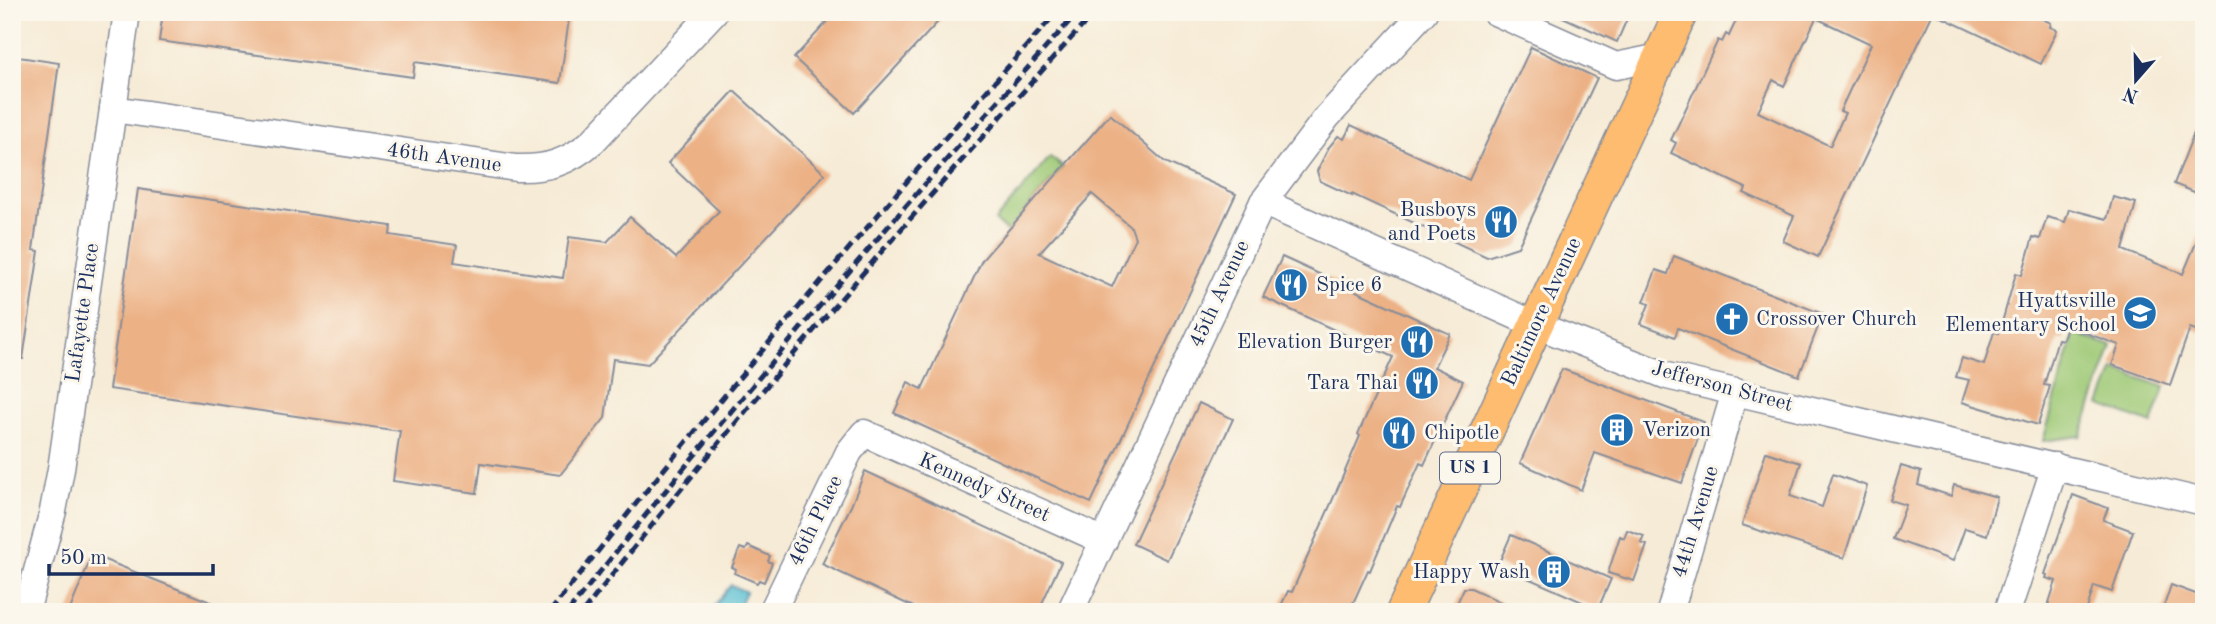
<svg xmlns="http://www.w3.org/2000/svg" width="2216" height="624" viewBox="0 0 2216 624" font-family="'Old Standard TT',serif">
<style>
.green{fill:#9ec976;stroke:#5c7c6a;stroke-width:2}
.water{fill:#55bed2;stroke:#387698;stroke-width:2}
.building{fill:#ecb185;fill-rule:evenodd}
.lines{fill:none;stroke-linecap:round;stroke-linejoin:round}
.minor-casing{stroke:#888d9a;stroke-width:29}
.major-casing{stroke:#888d9a;stroke-width:36}
.minor{stroke:#fff;stroke-width:26}
.major{stroke:#fdbc70;stroke-width:33}
.rail{stroke:#1b2f5e;stroke-width:5;stroke-dasharray:10 5;stroke-linecap:butt}
.labels{text-anchor:middle;dominant-baseline:central;stroke-width:6;stroke-linejoin:round;paint-order:stroke}
.shield{fill:#fbf7ec;stroke:#5e6b89;stroke-width:2}
.shield-label{font-size:19px;font-weight:bold;fill:#1b2f5e}
.street-label{font-size:21px;fill:#1b2f5e;stroke:#fbf7ec}
.poi-label{font-size:21px;fill:#1b2f5e;stroke:#fbf7ec;text-anchor:end}
</style>
<rect width="100%" height="100%" fill="#fbf7ec"/>
<filter id="ink" filterUnits="userSpaceOnUse"><feTurbulence type="fractalNoise" baseFrequency=".0143" numOctaves="2"/><feDisplacementMap in="SourceGraphic" scale="14" xChannelSelector="R" yChannelSelector="G"/><feConvolveMatrix kernelMatrix="1 2 1 2 8 2 1 2 1" color-interpolation-filters="sRGB"/></filter>
<filter id="wash" filterUnits="userSpaceOnUse"><feTurbulence type="fractalNoise" baseFrequency=".00686" numOctaves="4" result="noise"/><feDisplacementMap in="SourceGraphic" scale="28" xChannelSelector="R" yChannelSelector="G"/><feGaussianBlur stdDeviation="1.57" result="paint"/><feColorMatrix in="noise" values="0 0 0 0 0 0 0 0 0 0 0 0 0 0 0 0 0 1.4 0 .05"/><feComposite in="paint" operator="in"/></filter>
<g filter="url(#wash)">
<rect width="100%" height="100%" fill="#f6ebd6"/>
<!-- green -->
<g class="green">
<polygon points="1050,157 1063,167 1007,232 995,221"/>
<polygon points="2074,334 2112,346 2081,436 2043,441"/>
<polygon points="2114,369 2165,387 2152,424 2100,405"/>
</g>
<!-- water -->
<polygon class="water" points="731,585 746,592 736,612 709,612"/>
<g id="blocks">
<!-- building -->
<g class="building">
<polygon points="163,12 570,12 560,83 415,62 413,77 159,41"/>
<polygon points="817,12 947,12 854,113 794,58 827,22"/>
<polygon points="1552,12 1630,12 1617,42"/>
<path d="M1740,12H2028L2051,23L2050,27L2057,30L2041,64L1933,13L1818,257L1783,241L1794,216L1744,193L1746,188L1671,153L1676,143L1671,140L1718,40L1722,42L1726,34L1729,36ZM1816,18L1871,44L1840,111L1845,113L1830,146L1758,112L1773,80L1784,86Z"/>
<polygon points="1531,47 1597,78 1518,247 1487,257 1352,194 1352,196 1320,181 1317,171 1329,147 1338,136 1344,139 1351,125 1469,180"/>
<polygon points="12,56 59,63 33,250 39,251 23,359 12,359"/>
<polygon points="734,91 825,174 648,364 613,359 605,418 560,475 481,463 477,493 393,481 400,431 109,389 138,189 391,226 390,235 457,245 454,262 563,278 569,237 607,242 630,217 676,258 719,211 668,163"/>
<polygon points="2203,110 2204,110 2204,196 2174,184"/>
<path d="M1110,114L1165,162L1236,194L1091,503L894,413L908,382L922,389L982,260ZM1092,194L1131,227L1135,238L1112,287L1039,253Z"/>
<polygon points="2113,197 2136,203 2123,250 2183,274 2204,224 2204,333 2190,328 2170,385 2112,365 2119,345 2067,326 2063,340 2058,339 2044,385 2050,386 2038,425 1962,402 1969,380 1956,377 1962,358 1984,365 1994,332 1999,333 2016,273 2022,275 2033,237 2040,239 2047,217 2065,222 2069,209 2107,219"/>
<polygon points="1674,256 1823,314 1799,376 1678,328 1675,337 1641,324 1649,304 1644,302 1656,270 1668,274"/>
<polygon points="1282,257 1450,334 1434,367 1463,381 1424,465 1420,463 1400,507 1397,506 1370,571 1368,570 1349,612 1278,612 1288,591 1292,592 1340,483 1360,436 1358,434 1393,357 1263,297"/>
<polygon points="1562,369 1704,422 1682,483 1595,453 1581,490 1520,463"/>
<polygon points="1199,403 1233,419 1167,560 1133,544"/>
<polygon points="1766,452 1801,463 1790,496 1822,507 1833,474 1867,486 1844,558 1742,525"/>
<polygon points="1901,466 1921,472 1918,485 1951,496 1954,485 1997,497 1987,535 1965,528 1953,561 1893,539 1906,505 1890,500"/>
<polygon points="865,471 1061,562 1038,612 924,612 822,564 851,506"/>
<polygon points="2073,495 2108,508 2103,520 2133,531 2112,592 2094,586 2086,612 2046,612 2056,581 2046,578 2047,575 2045,574"/>
<polygon points="1627,530 1644,536 1641,543 1647,545 1634,581 1608,573 1620,536 1624,538"/>
<polygon points="1511,535 1611,579 1598,609 1498,565"/>
<polygon points="748,546 770,556 768,561 772,563 764,582 759,580 757,583 734,573 736,569 732,567 740,548 746,550"/>
<polygon points="92,555 233,611 233,612 69,612"/>
<polygon points="2171,585 2204,597 2204,612 2162,612"/>
<polygon points="1464,588 1471,588 1522,612 1453,612"/>
</g>
</g>
</g>
<g filter="url(#ink)">
<use href="#blocks" fill-opacity="0" stroke="#888d9a" stroke-width="2"/>
<g class="lines">
<!-- minor casing -->
<g class="minor-casing">
<g id="minor">
<polyline points="1495,12 1616,66 1660,57"/>
<path d="M113,109L516,168C548,169 569,162 593,141L714,12"/>
<polyline points="1263,202 1536,325 1667,376 2204,502"/>
<polyline points="26,612 53,511 61,469 127,12"/>
<polyline points="772,612 849,452 864,433 1104,541"/>
<polyline points="1070,612 1263,202 1327,117 1424,12"/>
<polyline points="1670,612 1735,392"/>
<polyline points="2007,612 2055,466"/>
</g>
</g>
<!-- major casing -->
<g class="major-casing">
<polyline id="major" points="1403,612 1681,12"/>
</g>
<!-- minor -->
<use href="#minor" class="minor"/>
<!-- major -->
<use href="#major" class="major"/>
<!-- rail -->
<g class="rail">
<path d="M550,612C711,406 882,207 1057,12"/>
<path d="M568,612C731,406 902,207 1078,12"/>
<path d="M583,612C745,405 918,207 1095,12"/>
</g>
</g>
</g>
<!-- icons -->
<defs>
<g id="restaurant-disc" transform="scale(1.75)"><circle r="9.5" fill="#1f6fb2" stroke="#fbf7ec"/><path d="M-5-6h1v4h1v-4h1v4h1v-4h1v5L-1.5 .5V6h-2V.5L-5-1ZM5-6V6H3V1.5H1.5Q1.5-4 5-6Z" fill="#fff"/></g>
<g id="school-disc" transform="scale(1.75)"><circle r="9.5" fill="#1f6fb2" stroke="#fbf7ec"/><path d="M0-5L7-2L0 1L-7-2ZM-4 1L0 2.5L4 1V4Q0 6-4 4Z" fill="#fff"/></g>
<g id="church-disc" transform="scale(1.75)"><circle r="9.5" fill="#1f6fb2" stroke="#fbf7ec"/><path d="M-1.2-6h2.4v3.5h3.3v2.4h-3.3V6h-2.4V-.1h-3.3v-2.4h3.3Z" fill="#fff"/></g>
<g id="building-disc" transform="scale(1.75)"><circle r="9.5" fill="#1f6fb2" stroke="#fbf7ec"/><path d="M-4-6H4V6H1V3H-1V6H-4ZM-2.5-4.3h1.7v1.8h-1.7ZM.8-4.3h1.7v1.8H.8ZM-2.5-1h1.7V.8h-1.7ZM.8-1h1.7V.8H.8Z" fill="#fff"/></g>
</defs>
<g fill-rule="evenodd">
<use href="#restaurant-disc" x="1501" y="222"/>
<use href="#restaurant-disc" x="1291" y="285"/>
<use href="#school-disc" x="2140" y="313"/>
<use href="#church-disc" x="1732" y="319"/>
<use href="#restaurant-disc" x="1417" y="342"/>
<use href="#restaurant-disc" x="1422" y="383"/>
<use href="#building-disc" x="1617" y="430"/>
<use href="#restaurant-disc" x="1399" y="433"/>
<use href="#building-disc" x="1554" y="572"/>
</g>
<g class="labels">
<!-- shield labels -->
<rect class="shield" x="1440" y="452.5" width="60" height="31" rx="5"/>
<g class="shield-label">
<text x="1470" y="468">US 1</text>
</g>
<!-- street labels -->
<g class="street-label">
<text transform="translate(444 158) rotate(8)">46th Avenue</text>
<text transform="translate(1220 294) rotate(-65)">45th Avenue</text>
<text transform="translate(1542 312) rotate(-65)">Baltimore Avenue</text>
<text transform="translate(83 313) rotate(-82)">Lafayette Place</text>
<text transform="translate(1722 387) rotate(15)">Jefferson Street</text>
<text transform="translate(984 488) rotate(24)">Kennedy Street</text>
<text transform="translate(816 521) rotate(-64)">46th Place</text>
<text transform="translate(1696 522) rotate(-73)">44th Avenue</text>
</g>
<!-- poi labels -->
<g class="poi-label">
<text x="1476" y="210">Busboys<tspan x="1476" dy="24">and Poets</tspan></text>
<text x="1316" y="285" text-anchor="start">Spice 6</text>
<text x="2116" y="301">Hyattsville<tspan x="2116" dy="24">Elementary School</tspan></text>
<text x="1756" y="319" text-anchor="start">Crossover Church</text>
<text x="1392" y="342">Elevation Burger</text>
<text x="1398" y="383">Tara Thai</text>
<text x="1642" y="430" text-anchor="start">Verizon</text>
<text x="1424" y="433" text-anchor="start">Chipotle</text>
<text x="1530" y="572">Happy Wash</text>
</g>
</g>
<!-- margin -->
<rect width="2216" height="624" fill="none" stroke="#fbf7ec" stroke-width="42"/>
<!-- north arrow -->
<g transform="translate(2136 80) rotate(200)" stroke="#fbf7ec" stroke-width="5" paint-order="stroke">
<path d="M0-5L12 26L0 18L-12 26Z" fill="#1b2f5e"/>
<text y="-10" font-size="19" font-weight="bold" text-anchor="middle" fill="#1b2f5e">N</text>
</g>
<!-- scale -->
<path d="M49 564v10h164v-10" fill="none" stroke="#1b2f5e" stroke-width="3.5"/>
<text x="60" y="564" font-size="21" fill="#1b2f5e" stroke="#fbf7ec" stroke-width="5" paint-order="stroke">50 m</text>
</svg>
